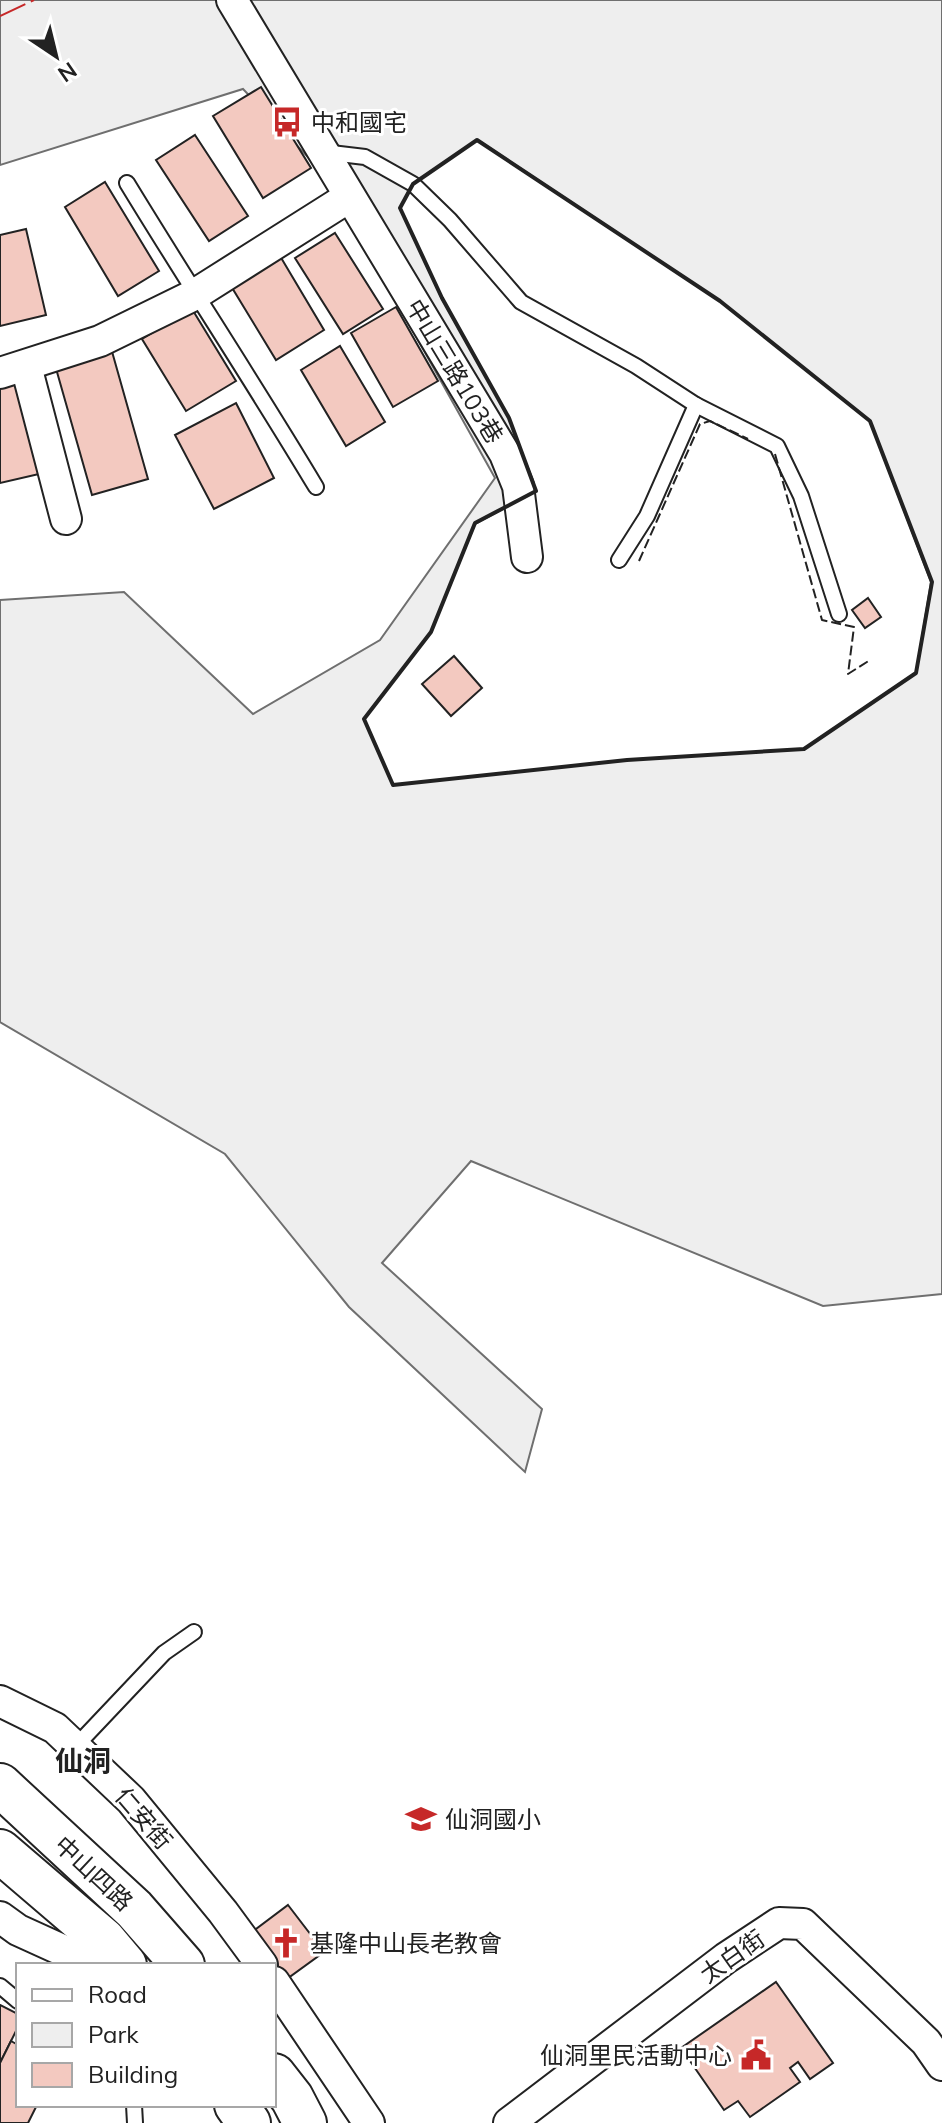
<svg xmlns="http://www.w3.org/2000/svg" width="942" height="2123" viewBox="0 0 942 2123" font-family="Mulish,'Noto Sans TC',sans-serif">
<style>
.green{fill:#eee;stroke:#6f6f6f;stroke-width:2;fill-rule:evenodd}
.building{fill:#f3c9c0;stroke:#222;stroke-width:2}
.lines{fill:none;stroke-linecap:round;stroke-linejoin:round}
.lane-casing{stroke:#222;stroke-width:18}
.street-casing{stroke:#222;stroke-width:34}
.secondary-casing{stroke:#222;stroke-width:46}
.lane{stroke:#fff;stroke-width:14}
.street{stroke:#fff;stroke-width:30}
.secondary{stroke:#fff;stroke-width:42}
.fence{stroke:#222;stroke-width:2;stroke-dasharray:10 4;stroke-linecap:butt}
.wall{stroke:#222;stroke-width:4}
.power{stroke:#c62828;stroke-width:2;stroke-dasharray:28 6 4 6;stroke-linecap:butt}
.labels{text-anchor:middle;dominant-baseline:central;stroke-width:6;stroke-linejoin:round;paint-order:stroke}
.poi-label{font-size:24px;fill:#222;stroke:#fff;text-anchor:start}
.street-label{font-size:24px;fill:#222;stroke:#fff}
.quarter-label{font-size:28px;font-weight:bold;fill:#222;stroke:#fff}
</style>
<rect width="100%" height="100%" fill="#fff"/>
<!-- green -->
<path class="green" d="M0,0H942V1294L823,1306L471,1161L382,1263L542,1409L525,1472L349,1307L225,1154L0,1022V600L124,592L253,714L380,640L495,478L327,177L243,89L0,165ZM478,140L720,301L870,421L931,582L916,673L804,749L627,760L393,785L364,719L431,632L475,524L536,491L509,418L442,299L400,208L412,184Z"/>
<!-- building -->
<g class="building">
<polygon points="261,87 311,168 263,198 213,116"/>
<polygon points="195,135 248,216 209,241 156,160"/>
<polygon points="105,182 159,271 118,296 65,207"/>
<polygon points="26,229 46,315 0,326 0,235"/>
<polygon points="335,233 383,309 343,334 295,258"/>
<polygon points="280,256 324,330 276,360 231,286"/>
<polygon points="396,307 438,381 393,407 351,333"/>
<polygon points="192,309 236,381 186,411 142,339"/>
<polygon points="340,346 385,422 346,446 301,370"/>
<polygon points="111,348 148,479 92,495 55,365"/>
<polygon points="18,377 39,474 0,483 0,381"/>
<polygon points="236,403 274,478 214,509 175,435"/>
<polygon points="868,598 881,617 865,628 852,610"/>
<polygon points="454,656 482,688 451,716 422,684"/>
<polygon points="288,1905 324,1952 284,1981 248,1935"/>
<polygon points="776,1982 833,2063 810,2079 798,2062 790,2068 800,2082 750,2117 738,2101 724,2110 681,2048"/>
<polygon points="0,2005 18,2014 18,2027 0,2063"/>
<polygon points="11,2041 18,2045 18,2105 37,2105 28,2123 0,2123 0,2063"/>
</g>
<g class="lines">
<!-- lane casing -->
<g class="lane-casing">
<g id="lane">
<polyline points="323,152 365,157 413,184 450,220 521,302 636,366 696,405 777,446 801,496 839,614"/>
<path d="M127,183C189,285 255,385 316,487"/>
<polyline points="619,560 647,516 696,405"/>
<polyline points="75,1747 164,1653 194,1632"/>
<polyline points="0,1986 18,2001"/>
<polyline points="134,2105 135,2123"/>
</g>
</g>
<!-- street casing -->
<g class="street-casing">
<g id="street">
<polyline points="232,0 505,454 518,486 527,557"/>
<polyline points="26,366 66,519"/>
<polyline points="0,373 100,341 194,295 349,197"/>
<polyline points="0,1701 55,1728 131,1800 223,1912 262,1965"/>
<polyline points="0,1917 18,1930 95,1965"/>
<polyline points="274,1982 369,2123"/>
<polyline points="509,2123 726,1958 779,1923 803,1924 926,2042 942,2065"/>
</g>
</g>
<!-- secondary casing -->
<g class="secondary-casing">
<g id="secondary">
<polyline points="0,1785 134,1909 183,1965"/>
<polyline points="0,1851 104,1940 125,1965"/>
<polyline points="274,2075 292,2098 305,2123"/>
<polyline points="236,2105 249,2123"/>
</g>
</g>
<!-- lane -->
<use href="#lane" class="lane"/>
<!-- street -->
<use href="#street" class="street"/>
<!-- secondary -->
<use href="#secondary" class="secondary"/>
<!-- fence -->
<g class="fence">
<polyline points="775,454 822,620 854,627 848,674 870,660"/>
<polyline points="639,561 700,424 710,421 748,439"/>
</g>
<!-- wall -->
<polygon class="wall" points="477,140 720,301 870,421 932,582 916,673 804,749 627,760 393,785 364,719 431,632 475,523 536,491 509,418 442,298 400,208 413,184"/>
<!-- power -->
<polyline class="power" points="0,16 34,0"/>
</g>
<!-- icons -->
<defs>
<g id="bus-bare" transform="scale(2.4)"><path d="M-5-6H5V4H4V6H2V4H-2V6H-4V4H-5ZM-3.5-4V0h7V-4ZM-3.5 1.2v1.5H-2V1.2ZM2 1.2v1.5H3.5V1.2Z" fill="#c62828" stroke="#fff" stroke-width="2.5" paint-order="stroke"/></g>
<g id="school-bare" transform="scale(2.4)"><path d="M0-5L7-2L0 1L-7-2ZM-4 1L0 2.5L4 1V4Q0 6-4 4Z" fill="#c62828" stroke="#fff" stroke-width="2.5" paint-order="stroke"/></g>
<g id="church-bare" transform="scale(2.4)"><path d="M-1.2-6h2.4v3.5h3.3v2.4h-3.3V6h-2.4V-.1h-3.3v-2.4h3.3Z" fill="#c62828" stroke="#fff" stroke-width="2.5" paint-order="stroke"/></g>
<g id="civic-bare" transform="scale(2.4)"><path d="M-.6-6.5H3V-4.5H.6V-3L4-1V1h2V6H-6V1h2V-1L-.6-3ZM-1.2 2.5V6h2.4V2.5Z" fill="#c62828" stroke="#fff" stroke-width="2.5" paint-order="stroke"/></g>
</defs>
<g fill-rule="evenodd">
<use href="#bus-bare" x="287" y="122"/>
<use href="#school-bare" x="421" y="1819"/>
<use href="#church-bare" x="286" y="1943"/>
<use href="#civic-bare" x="756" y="2055"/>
</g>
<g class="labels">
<!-- poi labels -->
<g class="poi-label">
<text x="311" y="122">中和國宅</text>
<text x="445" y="1819">仙洞國小</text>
<text x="310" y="1943">基隆中山長老教會</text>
<text x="732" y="2055" text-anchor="end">仙洞里民活動中心</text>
</g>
<!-- street labels -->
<g class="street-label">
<text transform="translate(455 371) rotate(59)">中山三路103巷</text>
<text transform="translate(144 1818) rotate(49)">仁安街</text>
<text transform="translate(94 1873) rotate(43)">中山四路</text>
<text transform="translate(732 1956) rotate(-35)">太白街</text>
</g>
<!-- quarter labels -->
<g class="quarter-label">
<text x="83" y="1760">仙洞</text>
</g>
</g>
<!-- legend -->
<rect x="16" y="1963" width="260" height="144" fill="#ffffff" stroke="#a7a7a7" stroke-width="2"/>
<rect x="32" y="1989" width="40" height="12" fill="#ffffff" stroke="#a7a7a7" stroke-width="2"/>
<text x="88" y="2003" font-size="24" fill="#222222">Road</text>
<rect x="32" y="2023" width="40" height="24" fill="#eeeeee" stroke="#a7a7a7" stroke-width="2"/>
<text x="88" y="2043" font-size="24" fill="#222222">Park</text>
<rect x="32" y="2063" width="40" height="24" fill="#f3c9c0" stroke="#a7a7a7" stroke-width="2"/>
<text x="88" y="2083" font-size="24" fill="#222222">Building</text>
<!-- north arrow -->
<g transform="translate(56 56) rotate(145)" stroke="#ffffff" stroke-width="6" paint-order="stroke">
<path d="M0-6L14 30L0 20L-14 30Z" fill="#222222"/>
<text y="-12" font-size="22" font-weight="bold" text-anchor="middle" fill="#222222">N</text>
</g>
</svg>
